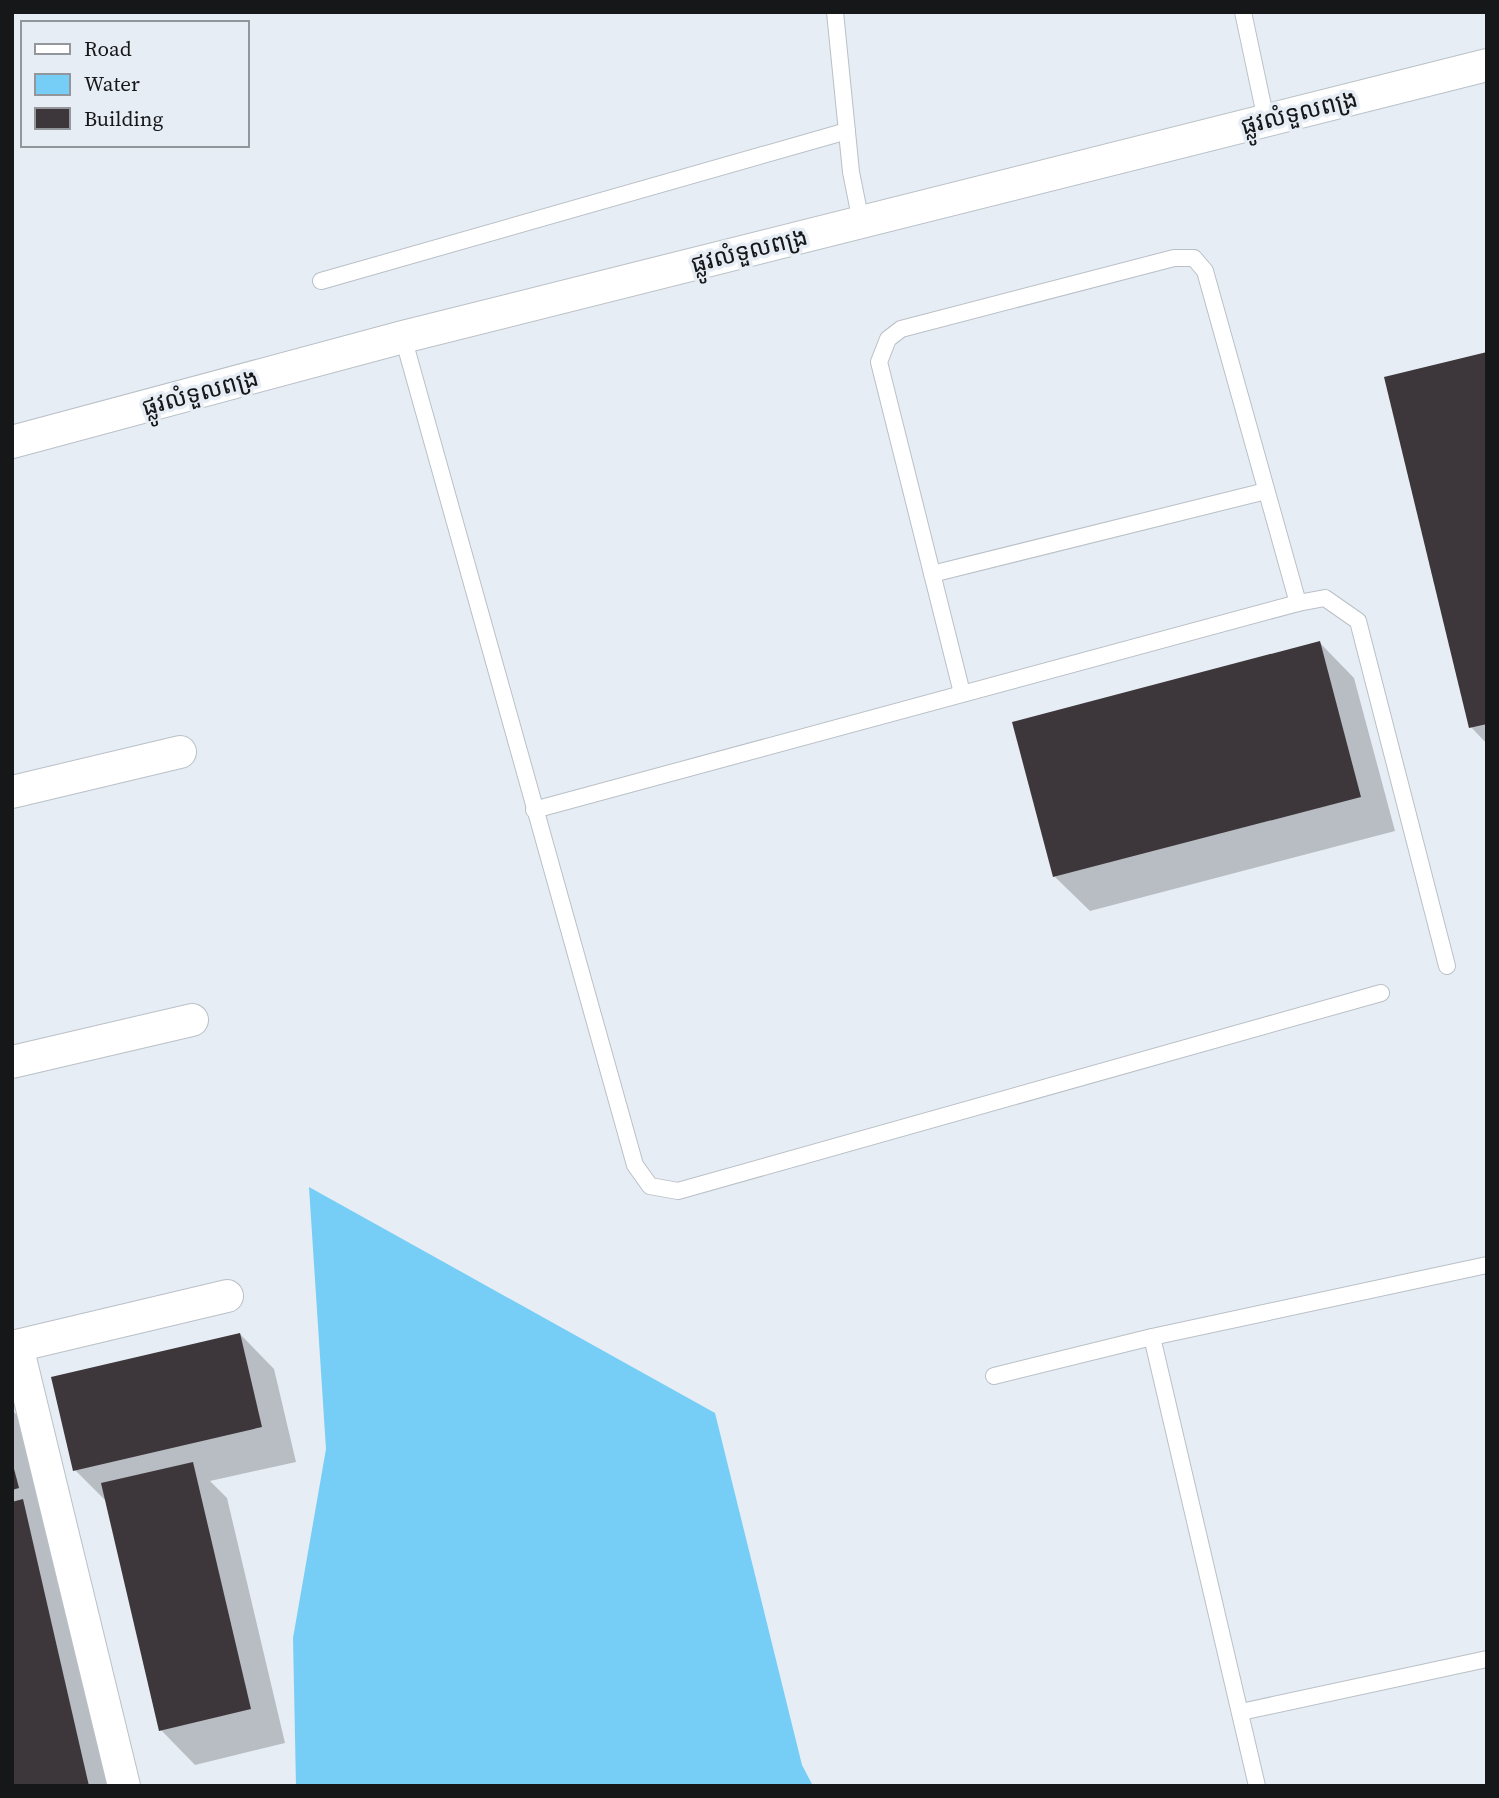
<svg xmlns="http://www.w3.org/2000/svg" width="1499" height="1798" viewBox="0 0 1499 1798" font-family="'Source Serif 4','Noto Sans Khmer',serif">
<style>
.water{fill:#76cef7}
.shadow{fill:#0003}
.building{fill:#3d373c}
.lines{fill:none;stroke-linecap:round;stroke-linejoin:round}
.lane-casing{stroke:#bac0c7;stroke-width:18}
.street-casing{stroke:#bac0c7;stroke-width:34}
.lane{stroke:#fff;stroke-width:16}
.street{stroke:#fff;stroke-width:32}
.labels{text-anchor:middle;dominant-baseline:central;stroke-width:7;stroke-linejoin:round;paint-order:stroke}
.street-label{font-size:24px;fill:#151719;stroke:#e7edf4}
</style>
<rect width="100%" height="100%" fill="#e7edf4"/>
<!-- water -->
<polygon class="water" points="309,1187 715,1413 802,1765 813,1786 296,1786 293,1638 326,1449"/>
<!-- shadow -->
<g class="shadow">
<polygon points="1487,354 1487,744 1471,727"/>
<polygon points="1320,643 1354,678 1395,831 1090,911 1055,877"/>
<polygon points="240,1334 274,1369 296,1462 210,1481 227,1498 285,1743 195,1765 161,1730 107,1502 75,1470"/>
<polygon points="12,1410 32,1430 115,1786 12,1786"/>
</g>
<!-- building -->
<g class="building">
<polygon points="1487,352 1487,724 1469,728 1384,377"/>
<polygon points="1320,641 1361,797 1053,877 1012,722"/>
<polygon points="240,1333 262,1427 73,1471 51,1377"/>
<polygon points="12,1461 19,1488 12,1490"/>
<polygon points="193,1462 251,1709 159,1731 101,1483"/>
<polygon points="23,1499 89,1786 12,1786 12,1502"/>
</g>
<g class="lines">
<!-- lane casing -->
<g class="lane-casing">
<g id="lane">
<polyline points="835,12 851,172 861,222"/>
<polyline points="1243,12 1266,120"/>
<polyline points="321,281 847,131"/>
<polyline points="403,337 635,1165 650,1186 678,1191 1381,993"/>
<polyline points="932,574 1266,491"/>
<polyline points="962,693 879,362 888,339 901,329 1174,258 1194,258 1205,271 1298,603"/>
<polyline points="534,810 1298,603 1325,598 1358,621 1447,966"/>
<polyline points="1152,1337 1257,1786"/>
<polyline points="994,1376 1152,1337 1487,1265"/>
<polyline points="1241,1712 1487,1659"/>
</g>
</g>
<!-- street casing -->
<g class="street-casing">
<g id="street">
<polyline points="12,442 403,337 1487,65"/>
<polyline points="12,792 180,752"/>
<polyline points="12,1062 192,1020"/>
<polyline points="17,1346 124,1786"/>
<polyline points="12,1347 227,1296"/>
</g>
</g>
<!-- lane -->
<use href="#lane" class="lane"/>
<!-- street -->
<use href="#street" class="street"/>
</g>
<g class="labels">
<!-- street labels -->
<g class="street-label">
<text transform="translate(1299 112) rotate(-14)">ផ្លូវលំទួលពង្រ</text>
<text transform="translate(749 250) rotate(-14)">ផ្លូវលំទួលពង្រ</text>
<text transform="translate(200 392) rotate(-15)">ផ្លូវលំទួលពង្រ</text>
</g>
</g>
<!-- border -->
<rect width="1499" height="1798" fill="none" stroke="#151719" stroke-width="28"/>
<!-- legend -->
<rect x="21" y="21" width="228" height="126" fill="#e7edf4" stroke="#93979c" stroke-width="2"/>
<rect x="35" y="44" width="35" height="10" fill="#ffffff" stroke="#93979c" stroke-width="2"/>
<text x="84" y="56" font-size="21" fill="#151719">Road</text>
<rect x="35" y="74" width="35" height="21" fill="#76cef7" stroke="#93979c" stroke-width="2"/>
<text x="84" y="91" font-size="21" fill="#151719">Water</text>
<rect x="35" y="108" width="35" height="21" fill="#3d373c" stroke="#93979c" stroke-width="2"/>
<text x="84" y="126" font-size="21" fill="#151719">Building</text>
</svg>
